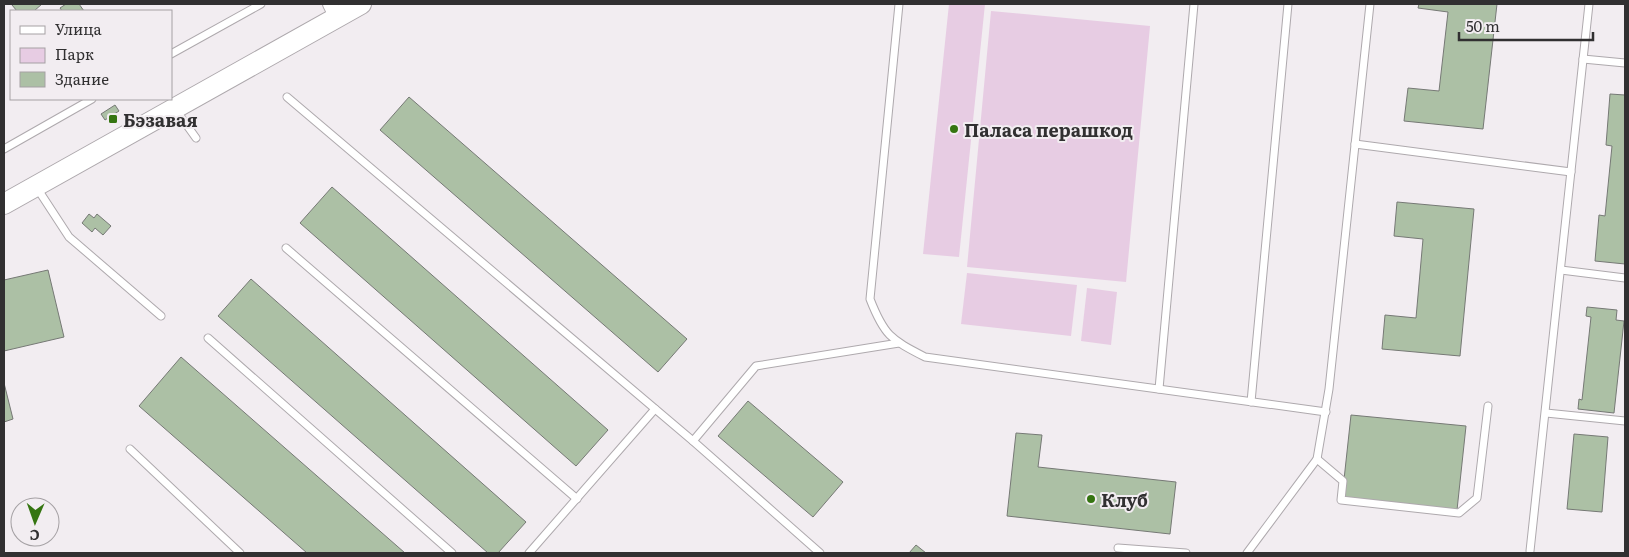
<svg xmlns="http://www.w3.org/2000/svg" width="1629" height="557" viewBox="0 0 1629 557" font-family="Literata,serif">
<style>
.green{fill:#e7cce3}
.building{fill:#acc0a5;stroke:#767975}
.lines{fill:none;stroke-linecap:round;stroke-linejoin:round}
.lane-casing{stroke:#aea9ad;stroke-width:9}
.street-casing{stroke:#aea9ad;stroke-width:16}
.secondary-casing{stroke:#aea9ad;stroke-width:22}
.lane{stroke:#fff;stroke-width:7}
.street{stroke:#fff;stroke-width:14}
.secondary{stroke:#fff;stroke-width:20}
.poi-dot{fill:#357511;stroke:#f2edf1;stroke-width:2}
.labels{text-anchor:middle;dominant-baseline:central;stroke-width:4;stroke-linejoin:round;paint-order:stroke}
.poi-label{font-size:18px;font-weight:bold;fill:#313031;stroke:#f2edf1;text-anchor:start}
</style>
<rect width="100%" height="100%" fill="#f2edf1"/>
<!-- green -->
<g class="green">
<polygon points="949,4 985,4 959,257 923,254"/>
<polygon points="991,11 1150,26 1126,282 967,267"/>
<polygon points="967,273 1077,285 1071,336 961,324"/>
<polygon points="1087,288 1117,292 1111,345 1081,341"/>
</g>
<!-- building -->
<g class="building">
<polygon points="14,4 42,4 34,11 17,11 12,5"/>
<polygon points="66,4 79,4 84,11 62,11 60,8"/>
<polygon points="1419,4 1497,4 1483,129 1404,121 1408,88 1439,91 1448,12 1418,8"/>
<polygon points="1610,94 1625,95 1625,264 1595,261 1599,215 1605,216 1612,146 1606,145"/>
<polygon points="409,97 687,339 658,372 380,130"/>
<polygon points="115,105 119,111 105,120 101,114"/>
<polygon points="332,187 608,430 576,466 300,223"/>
<polygon points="1397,202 1474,209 1460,356 1382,349 1385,315 1416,318 1423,239 1394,236"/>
<polygon points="89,214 94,218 97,214 111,226 103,235 95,228 92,232 82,223"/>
<polygon points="48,270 64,337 4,351 4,280"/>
<polygon points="251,279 526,522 498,553 488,553 218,316"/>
<polygon points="1587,307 1617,310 1616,320 1624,321 1614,413 1578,409 1579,399 1582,400 1591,317 1586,316"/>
<polygon points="181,357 405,553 307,553 139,406"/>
<polygon points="4,383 13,419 4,422"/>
<polygon points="748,401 843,482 813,517 718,436"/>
<polygon points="1351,415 1466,426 1457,510 1342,498"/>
<polygon points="1016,433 1042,435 1038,467 1176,482 1170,534 1007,516"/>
<polygon points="1574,434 1608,437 1602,512 1567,509"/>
<polygon points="916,545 926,553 909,553"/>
</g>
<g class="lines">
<!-- lane casing -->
<g class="lane-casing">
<g id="lane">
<path d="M899,4L870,299C884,335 890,339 925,357L1326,412"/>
<polyline points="171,54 261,4"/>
<polyline points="1583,59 1625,63"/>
<polyline points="287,97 693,441 820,553"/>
<polyline points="176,110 196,138"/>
<polyline points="1355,144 1571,172"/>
<polyline points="4,149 92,99"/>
<polyline points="37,188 69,237 161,316"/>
<polyline points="286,248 577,499"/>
<polyline points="1561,270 1625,278"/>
<polyline points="208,338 452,553"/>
<polyline points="1159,389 1194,4"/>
<polyline points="1251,402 1288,4"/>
<polyline points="1546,413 1625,421"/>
<polyline points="693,441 756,366 899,343"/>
<polyline points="130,449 240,553"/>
<polyline points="1317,459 1343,481 1341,500 1459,513 1477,498 1488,406"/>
<polyline points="1118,548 1186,553"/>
<polyline points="1530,551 1589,4"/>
<polyline points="529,553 655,409"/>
<polyline points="1247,553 1317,459 1329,389 1370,4"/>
</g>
</g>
<!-- street casing -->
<g class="street-casing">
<polyline id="street" points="330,4 337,18"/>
</g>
<!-- secondary casing -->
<g class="secondary-casing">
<polyline id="secondary" points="4,204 361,4"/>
</g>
<!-- lane -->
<use href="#lane" class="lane"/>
<!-- street -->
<use href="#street" class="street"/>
<!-- secondary -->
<use href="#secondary" class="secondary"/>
</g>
<!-- markers -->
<g class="poi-dot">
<rect x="108" y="114" width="10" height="10" rx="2.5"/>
<circle cx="954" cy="129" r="5"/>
<circle cx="1091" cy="499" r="5"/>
</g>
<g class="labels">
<!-- poi labels -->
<g class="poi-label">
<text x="123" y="119">Бэзавая</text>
<text x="964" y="129">Паласа перашкод</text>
<text x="1101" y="499">Клуб</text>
</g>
</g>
<!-- border -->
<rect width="1629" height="557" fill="none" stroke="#313031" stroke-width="10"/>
<!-- legend -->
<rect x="10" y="10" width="162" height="90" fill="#f2edf1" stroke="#a5a1a4"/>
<rect x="20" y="26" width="25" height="8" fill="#ffffff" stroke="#a5a1a4"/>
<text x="55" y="35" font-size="15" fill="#313031">Улица</text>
<rect x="20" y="48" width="25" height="15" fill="#e7cce3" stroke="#a5a1a4"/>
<text x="55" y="60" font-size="15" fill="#313031">Парк</text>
<rect x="20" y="72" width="25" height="15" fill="#acc0a5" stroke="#a5a1a4"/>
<text x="55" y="85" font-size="15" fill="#313031">Здание</text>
<!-- north arrow -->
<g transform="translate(35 522) rotate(182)"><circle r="24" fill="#f2edf1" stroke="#a5a1a4"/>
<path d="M0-4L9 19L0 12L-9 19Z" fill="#357511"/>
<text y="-8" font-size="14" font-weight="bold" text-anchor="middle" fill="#313031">С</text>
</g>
<!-- scale -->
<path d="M1459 32v8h134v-8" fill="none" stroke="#313031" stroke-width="2.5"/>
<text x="1466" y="32" font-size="15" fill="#313031" stroke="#f2edf1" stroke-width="4" paint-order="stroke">50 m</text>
</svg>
